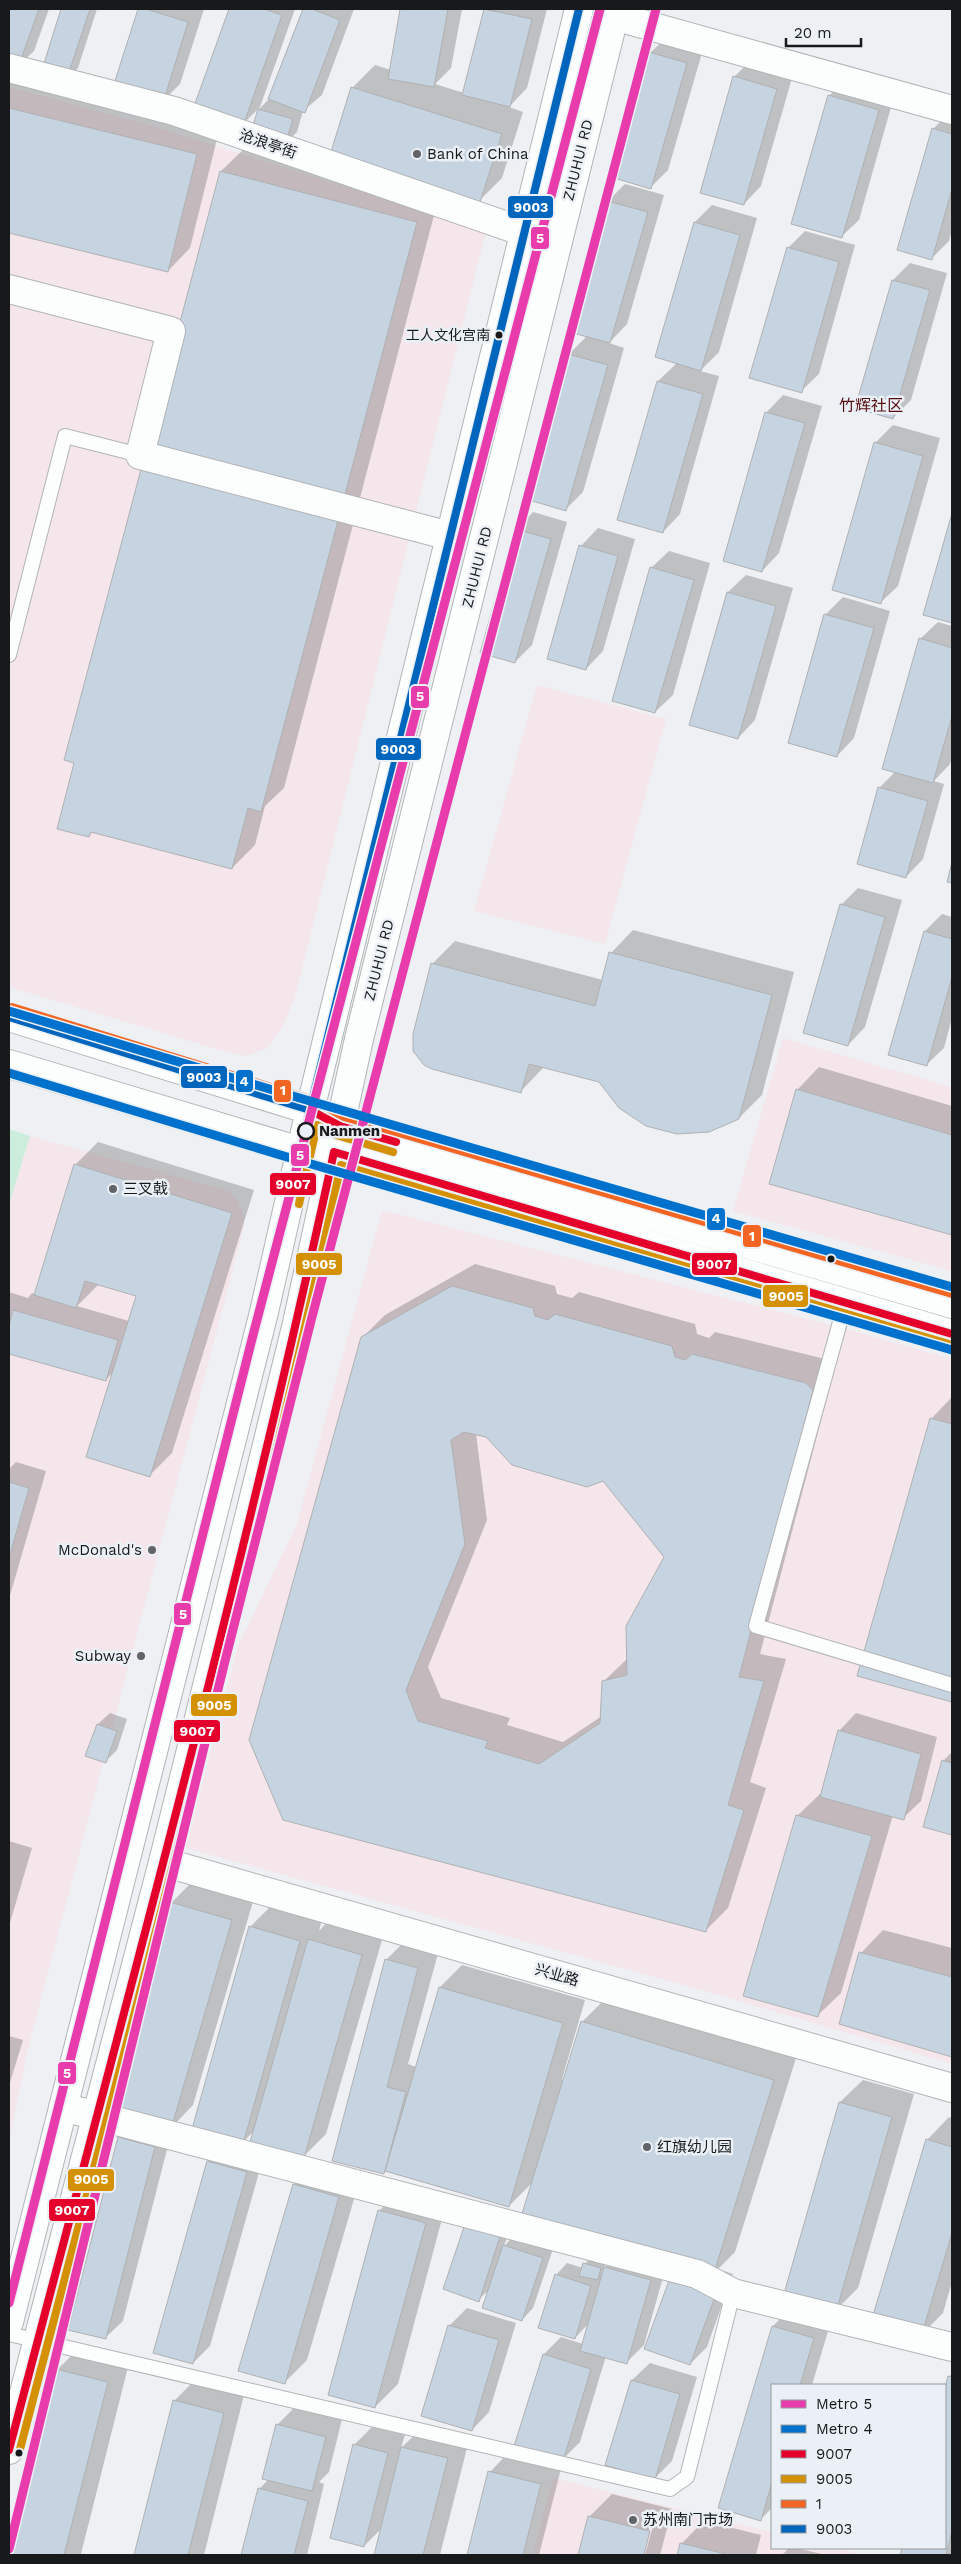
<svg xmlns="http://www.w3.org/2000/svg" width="961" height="2564" viewBox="0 0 961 2564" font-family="'Work Sans','Noto Sans SC',sans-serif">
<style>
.commercial{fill:#f4e6ea}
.green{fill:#cceddb}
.shadow{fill:#0003;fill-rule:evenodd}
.building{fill:#c6d3e0;stroke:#afb1b3;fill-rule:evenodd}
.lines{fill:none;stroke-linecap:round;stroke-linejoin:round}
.service-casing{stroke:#b2b4b6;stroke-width:16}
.minor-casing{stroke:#b2b4b6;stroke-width:30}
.secondary-casing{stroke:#b2b4b6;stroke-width:30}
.primary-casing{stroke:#b2b4b6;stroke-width:30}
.service{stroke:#fcfdfd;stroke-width:14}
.minor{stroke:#fcfdfd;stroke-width:28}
.secondary{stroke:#fcfdfd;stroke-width:28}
.primary{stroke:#fcfdfd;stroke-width:28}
.bus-1-casing{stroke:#ebf0f6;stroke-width:11}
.bus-2-casing{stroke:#ebf0f6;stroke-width:11}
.bus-3-casing{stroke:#ebf0f6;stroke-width:11}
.bus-4-casing{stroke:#ebf0f6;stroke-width:11}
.bus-1{stroke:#e4002b;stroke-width:8}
.bus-2{stroke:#d59104;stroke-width:8}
.bus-3{stroke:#f26522;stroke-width:8}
.bus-4{stroke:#0065bd;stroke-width:8}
.metro-1-casing{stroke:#ebf0f6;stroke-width:12}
.metro-2-casing{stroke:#ebf0f6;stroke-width:12}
.metro-1{stroke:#e93cac;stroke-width:9}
.metro-2{stroke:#0072ce;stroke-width:9}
.poi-dot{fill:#626467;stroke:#ebf0f6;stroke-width:2}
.bus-dot{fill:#17191b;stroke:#ebf0f6;stroke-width:2}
.stop-dot{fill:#ebf0f6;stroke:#17191b;stroke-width:2.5}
.labels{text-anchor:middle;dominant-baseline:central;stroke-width:5;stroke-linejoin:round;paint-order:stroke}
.bus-label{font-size:14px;fill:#17191b;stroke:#ebf0f6;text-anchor:end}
.street-label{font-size:15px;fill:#17191b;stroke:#ebf0f6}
.poi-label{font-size:15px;fill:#17191b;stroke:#ebf0f6;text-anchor:start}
.stop-label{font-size:15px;font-weight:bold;fill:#17191b;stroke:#ebf0f6;text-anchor:start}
.neighbourhood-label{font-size:16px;fill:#530e10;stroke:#ebf0f6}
.line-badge{stroke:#ebf0f6;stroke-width:2}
.badge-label{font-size:14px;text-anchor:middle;font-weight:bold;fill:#fff}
</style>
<rect width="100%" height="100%" fill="#eef0f3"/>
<!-- commercial -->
<g class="commercial">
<polygon points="9,87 159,128 486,231 295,997 281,1030 267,1048 246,1056 223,1051 9,987"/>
<polygon points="537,685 666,719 605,944 474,911"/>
<polygon points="783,1038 952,1087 952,1271 733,1211"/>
<polygon points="30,1136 229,1191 237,1200 243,1213 244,1227 28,2048 9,2143 9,1205"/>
<polygon points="382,1210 843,1328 952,1359 952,2064 705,1991 186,1848 238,1646 297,1524"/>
<polygon points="553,2478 772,2532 772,2548 834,2548 864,2555 533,2555"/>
</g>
<!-- green -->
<polygon class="green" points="9,1129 30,1136 9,1205"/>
<!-- shadow -->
<g class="shadow">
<polygon points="9,9 49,9 34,51 16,68 9,66"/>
<polygon points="63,9 97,9 78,68 66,79 42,72"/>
<polygon points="139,9 204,9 180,84 162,102 115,86"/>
<polygon points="231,9 295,9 260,107 242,125 195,108"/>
<polygon points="304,9 354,9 322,95 303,111 297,132 285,144 259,109 269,99"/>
<polygon points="402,9 462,9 451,68 435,84 464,93 485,9 547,9 527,88 509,107 523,112 502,178 479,201 331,154 353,87 375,65 391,70"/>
<polygon points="668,36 704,46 668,170 651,187 650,53"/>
<polygon points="752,59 794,71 761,186 744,204 734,77"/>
<polygon points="846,78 895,93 859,220 841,237 829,96"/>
<polygon points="9,80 219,131 190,248 168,271 9,232"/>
<polygon points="951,111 952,230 949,241 931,259 933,129"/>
<polygon points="244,149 438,200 284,788 265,806 255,845 232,868 93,831 89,836 76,762 66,759 221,171"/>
<polygon points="625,184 664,195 627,324 609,343 624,348 583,492 566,509 527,499 569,354 588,335 608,201"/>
<polygon points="712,205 757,218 719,352 700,371 719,376 680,514 663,532 618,519 658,381 677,363 657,357 695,222"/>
<polygon points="805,231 855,245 819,374 801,391 788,248"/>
<polygon points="910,263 947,273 911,400 893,418 857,407 893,280"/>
<polygon points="783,395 822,406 779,553 762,571 766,413"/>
<polygon points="893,425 940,438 898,586 880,603 875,443"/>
<polygon points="533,512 567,522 532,645 515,662 516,530"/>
<polygon points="952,518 952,622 925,614"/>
<polygon points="598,528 635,539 603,651 586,669 581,546"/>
<polygon points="669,551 710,563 673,695 655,712 651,568"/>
<polygon points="746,575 793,588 755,720 738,738 691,725 728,592"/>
<polygon points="843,597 890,611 854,738 837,756 825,615"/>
<polygon points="938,622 952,626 952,757 950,764 934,781 944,784 923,859 906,877 879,788 896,771 920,639"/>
<polygon points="858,888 902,900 865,1027 848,1045 841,905"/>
<polygon points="942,914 952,917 952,1018 944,1048 926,1065 925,931"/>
<polygon points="633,930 794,972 762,1095 739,1118 544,1067 521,1091 432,964 455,941 603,980 611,953"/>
<polygon points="819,1067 952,1106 952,1233 770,1183 797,1090"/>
<path d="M98,1142L254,1190L172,1453L150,1475L113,1372L106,1380L11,1354L9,1356V1292L28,1298L32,1293L35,1294L75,1165ZM99,1284L137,1296L129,1321L77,1306Z"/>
<path d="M475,1264L555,1286L557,1294L572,1298L579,1292L695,1324L697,1334L709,1338L715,1332L829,1360L835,1367L760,1654L786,1659L750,1782L766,1788L728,1908L706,1930L284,1819L362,1338L385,1315ZM476,1434L603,1479L665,1557L628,1658L604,1681L602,1716L563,1742L507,1725L510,1718L441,1698L428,1667L487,1520Z"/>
<polygon points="952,1397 952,1701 858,1675 931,1419"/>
<polygon points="16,1462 46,1471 9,1599 9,1469"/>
<polygon points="110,1713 127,1719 117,1750 105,1762 98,1724"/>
<polygon points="856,1713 937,1737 921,1801 903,1818 893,1815 841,1993 818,2015 797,1816 820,1794 822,1794 839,1731"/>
<polygon points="952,1752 952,1834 925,1826 943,1761"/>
<polygon points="9,1841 32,1848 9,1926"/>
<polygon points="194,1880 254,1898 193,2105 170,2129 172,2130 123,2321 105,2338 119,2138 138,2118 171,1903"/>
<polygon points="273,1904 322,1919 319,1931 332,1917 384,1933 326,2134 303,2157 254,2131 243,2142 250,1927"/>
<polygon points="883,1930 952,1948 952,2055 840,2023 861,1953"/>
<polygon points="409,1937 440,1946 408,2064 416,2067 440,1987 462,1965 585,2000 562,2079 564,2080 582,2022 605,1999 796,2058 735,2252 718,2269 733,2274 707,2347 690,2364 682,2265 533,2182 509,2206 386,2170 383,2173 386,1960"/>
<polygon points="9,2036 23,2040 9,2086"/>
<polygon points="863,2080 914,2094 858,2288 836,2310 785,2296 840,2102"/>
<polygon points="949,2117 952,2118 952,2282 943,2313 920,2336 927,2140"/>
<polygon points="226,2144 264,2155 210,2346 193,2363 155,2352 208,2161"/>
<polygon points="316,2162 361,2175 307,2360 284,2383 294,2184"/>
<polygon points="402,2188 447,2200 398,2384 375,2407 330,2394 380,2210"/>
<polygon points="511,2225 504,2246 516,2234 554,2246 533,2308 522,2320 490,2289 478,2300 444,2289"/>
<polygon points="622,2251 667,2263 644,2345 627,2362 606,2356 580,2442 562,2460 544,2354 561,2337 583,2344 589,2323 575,2338 556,2275 567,2263 583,2268 589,2258 606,2262 604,2268"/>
<polygon points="467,2308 516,2323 489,2412 472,2430 449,2326"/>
<polygon points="790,2309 831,2321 812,2385 772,2385 772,2508 761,2519 773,2326"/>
<polygon points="80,2347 130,2359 81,2554 11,2555 57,2370"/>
<polygon points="650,2363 697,2377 672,2461 654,2479 607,2464 632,2380"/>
<polygon points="952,2373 952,2555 901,2555 903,2548 945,2548 945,2392 949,2377"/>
<polygon points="197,2378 245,2391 204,2555 136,2555 174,2401"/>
<polygon points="295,2407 342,2419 329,2472 319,2482 324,2484 307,2555 242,2555 259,2489 269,2479 277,2425"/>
<polygon points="425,2425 470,2436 440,2555 375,2555 383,2527 364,2546 354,2445 372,2427 405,2435 401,2448"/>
<polygon points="512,2449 563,2461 539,2555 469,2555 490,2472"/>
<polygon points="612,2494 672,2509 660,2555 645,2555 653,2526 650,2525 643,2555 579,2555 589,2517"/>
<polygon points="704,2521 761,2535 756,2555 678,2555 681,2544"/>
<polygon points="789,2548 796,2548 826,2555 782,2555"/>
</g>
<!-- building -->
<g class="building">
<polygon points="9,9 39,9 17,70 9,67"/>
<polygon points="61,9 90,9 66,81 41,73"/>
<polygon points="138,9 146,9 188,22 163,103 113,87"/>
<polygon points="229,9 264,9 282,15 243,126 193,109"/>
<polygon points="303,9 312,9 340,20 305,113 268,99"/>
<polygon points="400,9 448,9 434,87 388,79"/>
<polygon points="484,9 532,19 510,107 462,95"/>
<polygon points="649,52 687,63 651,189 614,178"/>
<polygon points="733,76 777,89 744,205 700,193"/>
<polygon points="351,87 502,134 480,202 330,155"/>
<polygon points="828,95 879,110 842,238 791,224"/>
<polygon points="9,108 197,154 168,272 9,233"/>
<polygon points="258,109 293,119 285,145 250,135"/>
<polygon points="932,128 952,134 952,189 932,260 897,250"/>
<polygon points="220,171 417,222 261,812 248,808 232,869 91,832 89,837 57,829 74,763 64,760"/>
<polygon points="607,201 648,212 610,343 569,332"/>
<polygon points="694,222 740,235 701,371 655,357"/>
<polygon points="787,247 839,262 802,393 749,378"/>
<polygon points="892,280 930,290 893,419 855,408"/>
<polygon points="568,354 608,365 566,511 526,499"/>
<polygon points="657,381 703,394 663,533 617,520"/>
<polygon points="765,412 805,423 762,572 723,561"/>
<polygon points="874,442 923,456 881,604 832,590"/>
<polygon points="952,513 952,623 923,615"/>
<polygon points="515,529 551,539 515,663 480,653"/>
<polygon points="579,545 618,556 586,670 547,659"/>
<polygon points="650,567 694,580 655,713 612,701"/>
<polygon points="727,592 776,606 738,739 689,725"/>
<polygon points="824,614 874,628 837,757 788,743"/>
<polygon points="919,638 952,648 952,716 933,783 882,769"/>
<polygon points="878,787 928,801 906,878 857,864"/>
<polygon points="952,862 952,883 947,882"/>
<polygon points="840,904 885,917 848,1046 803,1033"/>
<polygon points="924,931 952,939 952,977 927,1066 888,1055"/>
<polygon points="609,952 772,995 739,1119 709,1132 677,1134 646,1126 619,1108 599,1082 529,1064 521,1093 432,1069 424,1065 413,1051 413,1034 431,963 595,1006"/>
<polygon points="796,1089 952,1135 952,1235 769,1184"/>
<polygon points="74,1164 232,1213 150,1477 86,1457 136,1296 85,1281 76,1308 34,1295"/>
<path d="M452,1286L533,1308L535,1316L548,1320L555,1314L672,1346L675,1357L685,1360L692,1354L806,1383L813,1390L739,1677L764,1681L728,1805L744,1810L706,1932L283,1820L249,1740L361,1337ZM464,1432L486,1437L512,1465L587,1487L603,1481L664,1557L626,1626L627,1675L602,1681L600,1723L539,1764L485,1748L488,1741L418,1721L406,1690L465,1544L451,1440Z"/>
<polygon points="13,1310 118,1340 106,1381 9,1354 9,1326"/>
<polygon points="930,1418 952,1424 952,1702 857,1676"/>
<polygon points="9,1482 29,1488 9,1558"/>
<polygon points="97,1724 117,1731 106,1763 85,1756"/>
<polygon points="838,1730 921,1754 904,1820 820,1797"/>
<polygon points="942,1760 952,1763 952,1835 923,1827"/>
<polygon points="796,1815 872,1836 818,2017 743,1996"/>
<polygon points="170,1902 232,1920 171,2129 112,2112"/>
<polygon points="249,1926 300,1941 243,2144 192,2129"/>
<polygon points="308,1939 362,1955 304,2158 250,2142"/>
<polygon points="859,1952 952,1977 952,2057 839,2024"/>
<polygon points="385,1959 418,1968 387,2087 406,2092 384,2174 332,2161"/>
<polygon points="439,1987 563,2023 509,2207 385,2171"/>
<polygon points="581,2021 774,2080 713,2276 521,2217"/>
<polygon points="839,2102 892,2117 836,2312 783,2297"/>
<polygon points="118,2137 155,2147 106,2339 68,2330"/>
<polygon points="926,2139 952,2147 952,2233 921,2337 871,2322"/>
<polygon points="207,2161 247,2172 193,2364 153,2353"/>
<polygon points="293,2184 339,2197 285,2384 238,2371"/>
<polygon points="378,2210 426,2223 375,2408 328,2395"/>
<polygon points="465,2224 500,2236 479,2302 443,2289"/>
<polygon points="503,2245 543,2258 522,2321 482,2308"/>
<polygon points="583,2263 601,2268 598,2280 579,2276"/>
<polygon points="604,2267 651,2280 627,2364 580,2351"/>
<polygon points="555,2274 591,2286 575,2339 538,2328"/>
<polygon points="671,2275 717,2291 690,2365 644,2349"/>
<polygon points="448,2325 499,2340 472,2431 421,2416"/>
<polygon points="772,2326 814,2338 800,2385 772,2385 772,2482 761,2521 718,2508"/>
<polygon points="543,2354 591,2369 563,2461 514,2446"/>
<polygon points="56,2369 108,2382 64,2555 9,2555"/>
<polygon points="948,2376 952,2377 952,2531 946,2555 900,2555 902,2548 945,2548 945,2387"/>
<polygon points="631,2380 680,2394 655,2480 605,2465"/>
<polygon points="173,2400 224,2413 188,2555 134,2555"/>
<polygon points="276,2424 326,2437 312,2491 262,2479"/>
<polygon points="353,2444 388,2453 364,2547 330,2538"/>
<polygon points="401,2447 448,2458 423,2555 374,2555"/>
<polygon points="488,2471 541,2484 523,2555 467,2555"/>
<polygon points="258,2488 308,2501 294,2555 241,2555"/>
<polygon points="588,2516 650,2531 644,2555 578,2555"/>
<polygon points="680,2543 730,2555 677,2555"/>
</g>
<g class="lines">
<!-- service casing -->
<g class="service-casing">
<g id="service">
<polyline points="9,655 65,436 140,455"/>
<polyline points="845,1304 756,1626 952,1685"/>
<polyline points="9,2334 670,2489 687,2477 733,2293"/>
</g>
</g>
<!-- minor casing -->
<g class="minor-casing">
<g id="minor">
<polyline points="614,16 952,110"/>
<polyline points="9,68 174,111 524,232"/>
<polyline points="9,289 171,331 140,455 450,536"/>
<polyline points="163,1862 952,2088"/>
<polyline points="63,2107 697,2274 733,2293 952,2347"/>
</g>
</g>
<!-- secondary casing -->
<g class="secondary-casing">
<g id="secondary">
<polyline points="9,2322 264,1312 310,1110 579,9"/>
<polyline points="9,2450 163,1862 237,1566 297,1323 359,1039 616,9"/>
</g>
</g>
<!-- primary casing -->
<g class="primary-casing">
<g id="primary">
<polyline points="9,1017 310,1110 340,1126 952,1304"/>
<polyline points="9,1064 300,1151 334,1152 952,1334"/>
</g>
</g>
<!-- service -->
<use href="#service" class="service"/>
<!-- minor -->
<use href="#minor" class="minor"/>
<!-- secondary -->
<use href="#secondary" class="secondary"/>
<!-- primary -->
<use href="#primary" class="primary"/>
<!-- bus-1 casing -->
<g class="bus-1-casing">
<g id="bus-1">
<polyline points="289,1202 310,1110 340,1126 396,1142"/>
<path d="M9,2450C122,2019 240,1588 334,1152L952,1334"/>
</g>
</g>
<!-- bus-2 casing -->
<g class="bus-2-casing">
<g id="bus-2">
<polyline points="299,1204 317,1125 336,1135 393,1152"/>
<path d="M19,2453C131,2025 248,1597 341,1165L949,1344"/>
</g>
</g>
<!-- bus-3 casing -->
<g class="bus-3-casing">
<polyline id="bus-3" points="12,1007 313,1100 344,1117 952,1294"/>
</g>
<!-- bus-4 casing -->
<g class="bus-4-casing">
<polyline id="bus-4" points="9,1017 310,1110 579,9"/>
</g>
<!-- bus-1 -->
<use href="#bus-1" class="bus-1"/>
<!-- bus-2 -->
<use href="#bus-2" class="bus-2"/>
<!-- bus-3 -->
<use href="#bus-3" class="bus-3"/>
<!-- bus-4 -->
<use href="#bus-4" class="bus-4"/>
<!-- metro-1 casing -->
<g class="metro-1-casing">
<g id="metro-1">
<polyline points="9,2303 252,1339 600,9"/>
<polyline points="9,2549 224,1665 312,1317 656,9"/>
</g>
</g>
<!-- metro-2 casing -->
<g class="metro-2-casing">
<g id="metro-2">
<polyline points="9,1011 303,1099 952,1287"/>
<polyline points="9,1073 287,1157 952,1350"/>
</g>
</g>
<!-- metro-1 -->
<use href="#metro-1" class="metro-1"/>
<!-- metro-2 -->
<use href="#metro-2" class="metro-2"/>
</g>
<!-- markers -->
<g class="poi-dot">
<circle cx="417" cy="154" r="5"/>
<circle cx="113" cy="1189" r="5"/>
<circle cx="152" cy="1550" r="5"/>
<circle cx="141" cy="1656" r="5"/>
<circle cx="647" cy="2147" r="5"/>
<circle cx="633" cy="2520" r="5"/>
</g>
<g class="bus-dot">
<circle cx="499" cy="335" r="4.5"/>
<circle cx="831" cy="1259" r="4.5"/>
<circle cx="19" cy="2453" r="4.5"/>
</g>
<circle class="stop-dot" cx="306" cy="1131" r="8"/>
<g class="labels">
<!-- bus labels -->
<g class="bus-label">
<text x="490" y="335">工人文化宫南</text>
</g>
<!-- street labels -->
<g class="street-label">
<text transform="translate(268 144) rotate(19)">沧浪亭街</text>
<text transform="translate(578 160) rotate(-76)">ZHUHUI RD</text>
<text transform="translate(477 567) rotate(-76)">ZHUHUI RD</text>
<text transform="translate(379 960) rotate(-76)">ZHUHUI RD</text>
<text transform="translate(557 1975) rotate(16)">兴业路</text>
</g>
<!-- poi labels -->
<g class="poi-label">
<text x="427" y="154">Bank of China</text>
<text x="123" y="1189">三叉戟</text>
<text x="142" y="1550" text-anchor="end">McDonald's</text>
<text x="131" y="1656" text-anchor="end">Subway</text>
<text x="657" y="2147">红旗幼儿园</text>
<text x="643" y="2520">苏州南门市场</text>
</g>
<!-- stop labels -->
<g class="stop-label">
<text x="319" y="1131">Nanmen</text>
</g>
<!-- neighbourhood labels -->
<g class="neighbourhood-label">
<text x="871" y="405">竹辉社区</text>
</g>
</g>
<g class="line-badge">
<rect x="507" y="195" width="47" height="24" rx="5" fill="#0065bd"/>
<rect x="530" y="226" width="20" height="24" rx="5" fill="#e93cac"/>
<rect x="410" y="685" width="20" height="24" rx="5" fill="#e93cac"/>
<rect x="375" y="737" width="47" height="24" rx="5" fill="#0065bd"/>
<rect x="180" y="1065" width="48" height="24" rx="5" fill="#0065bd"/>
<rect x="235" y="1069" width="19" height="24" rx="5" fill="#0072ce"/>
<rect x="273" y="1079" width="19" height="24" rx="5" fill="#f26522"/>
<rect x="290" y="1143" width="20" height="24" rx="5" fill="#e93cac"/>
<rect x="269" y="1172" width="48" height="24" rx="5" fill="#e4002b"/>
<rect x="706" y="1207" width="20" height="24" rx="5" fill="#0072ce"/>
<rect x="742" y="1224" width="20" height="24" rx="5" fill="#f26522"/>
<rect x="691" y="1252" width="47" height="24" rx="5" fill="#e4002b"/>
<rect x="295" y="1252" width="48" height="24" rx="5" fill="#d59104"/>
<rect x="762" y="1284" width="47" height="24" rx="5" fill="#d59104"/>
<rect x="173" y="1602" width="19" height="24" rx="5" fill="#e93cac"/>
<rect x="190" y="1693" width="48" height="24" rx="5" fill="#d59104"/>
<rect x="173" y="1719" width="48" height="24" rx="5" fill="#e4002b"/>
<rect x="57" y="2061" width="20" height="24" rx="5" fill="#e93cac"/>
<rect x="67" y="2168" width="48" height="24" rx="5" fill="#d59104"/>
<rect x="48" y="2198" width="48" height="24" rx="5" fill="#e4002b"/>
</g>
<g class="badge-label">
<text x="531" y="212">9003</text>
<text x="540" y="243">5</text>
<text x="420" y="701">5</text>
<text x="398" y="754">9003</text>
<text x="204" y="1082">9003</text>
<text x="244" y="1086">4</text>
<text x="283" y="1095">1</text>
<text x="300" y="1160">5</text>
<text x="293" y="1189">9007</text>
<text x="716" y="1223">4</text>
<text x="752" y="1241">1</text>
<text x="714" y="1269">9007</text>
<text x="319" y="1269">9005</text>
<text x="786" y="1301">9005</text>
<text x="183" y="1619">5</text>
<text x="214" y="1710">9005</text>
<text x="197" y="1736">9007</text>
<text x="67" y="2078">5</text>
<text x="91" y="2184">9005</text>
<text x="72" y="2215">9007</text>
</g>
<!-- border -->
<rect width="961" height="2564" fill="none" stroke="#17191b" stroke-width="20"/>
<!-- legend -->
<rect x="771" y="2384" width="175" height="165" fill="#ebf0f6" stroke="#969a9e"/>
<rect x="781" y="2400" width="25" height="8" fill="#e93cac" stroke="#969a9e"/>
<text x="816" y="2409" font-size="15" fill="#17191b">Metro 5</text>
<rect x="781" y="2425" width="25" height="8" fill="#0072ce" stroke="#969a9e"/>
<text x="816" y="2434" font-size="15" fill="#17191b">Metro 4</text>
<rect x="781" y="2450" width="25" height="8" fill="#e4002b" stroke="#969a9e"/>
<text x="816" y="2459" font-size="15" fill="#17191b">9007</text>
<rect x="781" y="2475" width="25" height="8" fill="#d59104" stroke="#969a9e"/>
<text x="816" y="2484" font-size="15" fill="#17191b">9005</text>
<rect x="781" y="2500" width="25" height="8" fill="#f26522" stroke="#969a9e"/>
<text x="816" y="2509" font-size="15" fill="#17191b">1</text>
<rect x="781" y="2525" width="25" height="8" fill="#0065bd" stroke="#969a9e"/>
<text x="816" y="2534" font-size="15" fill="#17191b">9003</text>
<!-- scale -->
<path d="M786 38v8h75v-8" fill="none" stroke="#17191b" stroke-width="2.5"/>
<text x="794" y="38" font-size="15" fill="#17191b" stroke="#ebf0f6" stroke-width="4" paint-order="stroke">20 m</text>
</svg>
